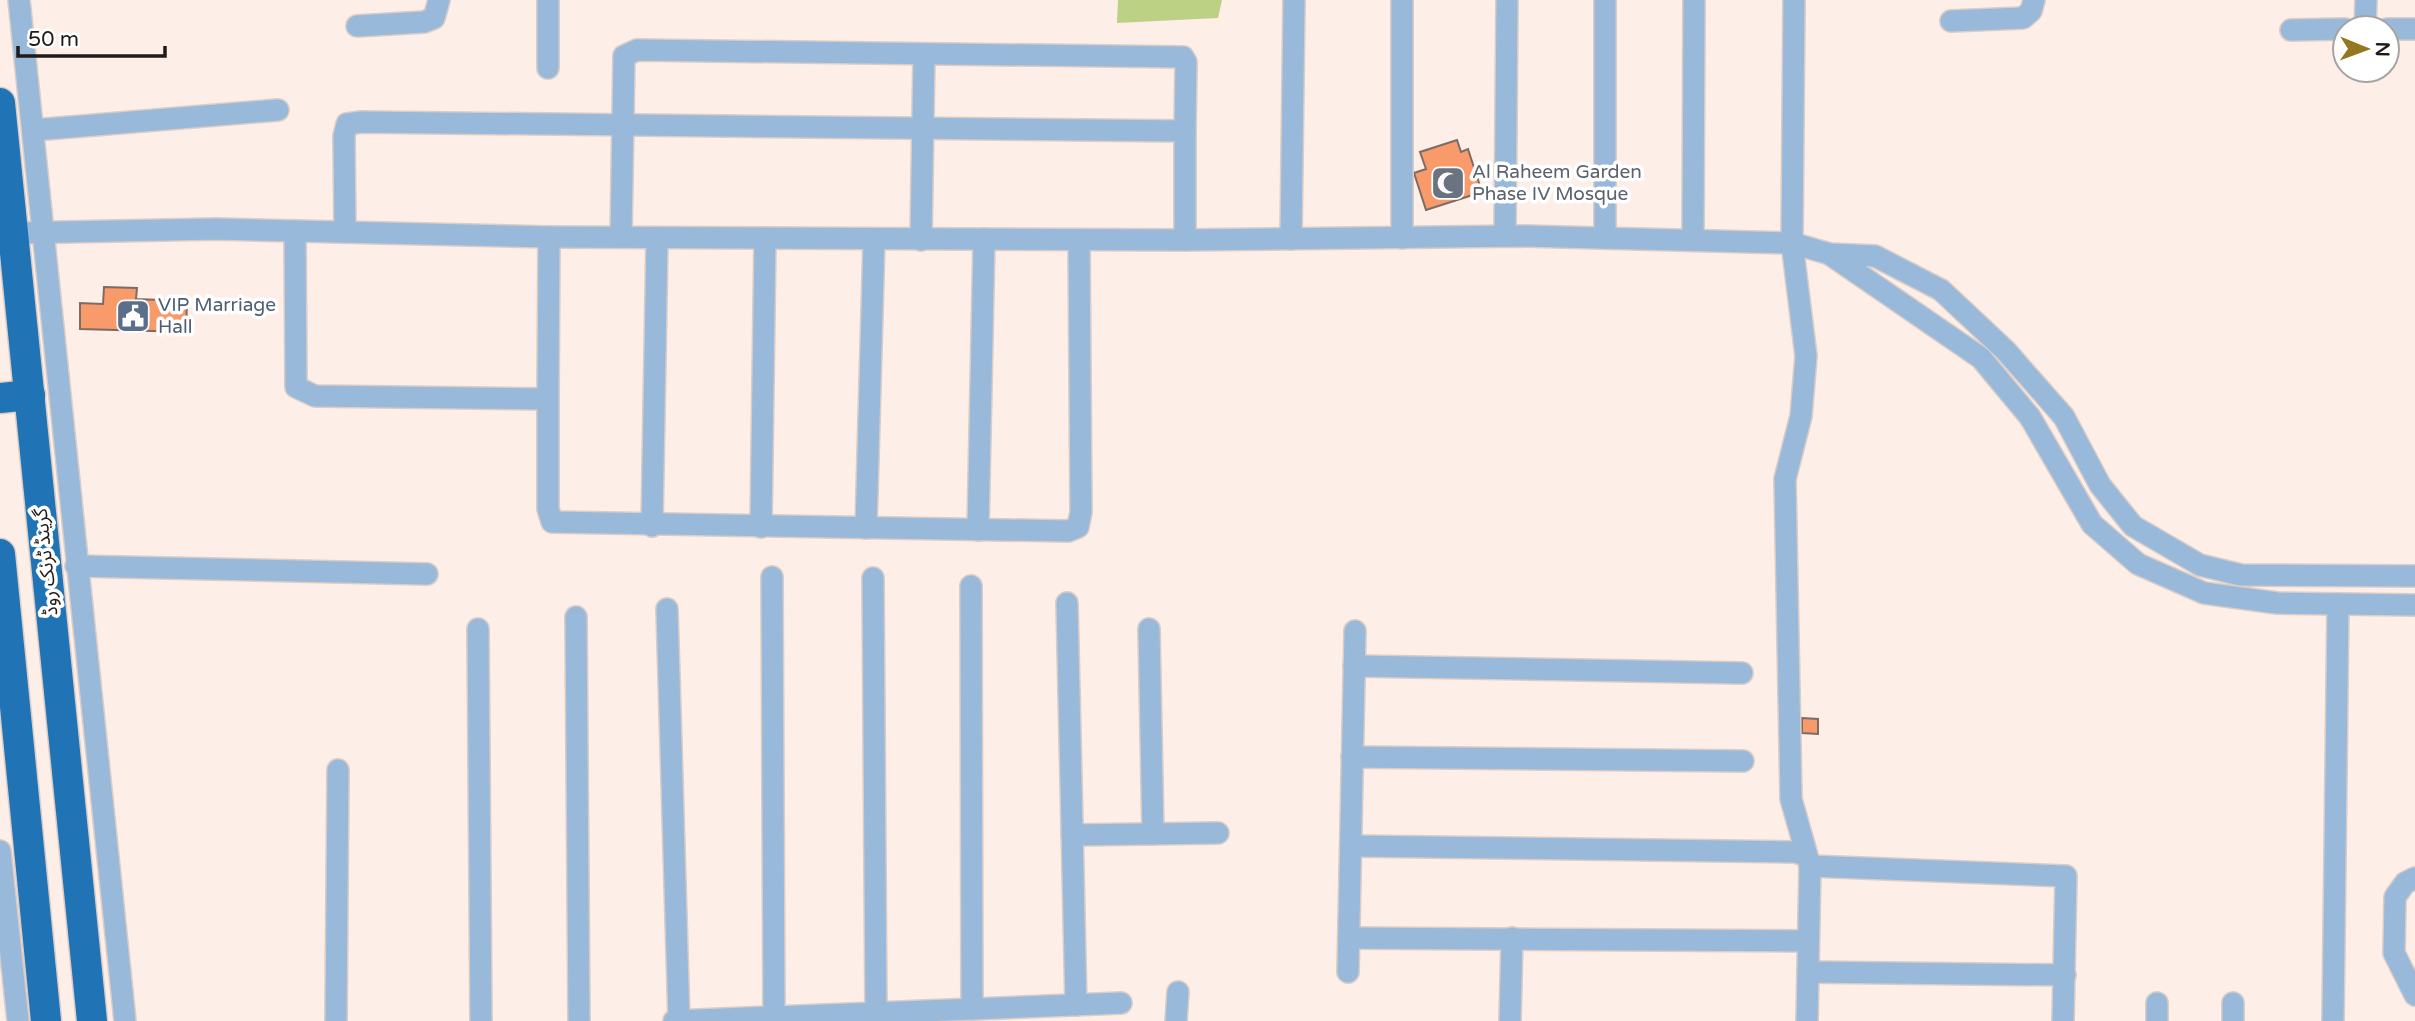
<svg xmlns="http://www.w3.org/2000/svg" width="2415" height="1021" viewBox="0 0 2415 1021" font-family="'Varela Round','Noto Sans Arabic',sans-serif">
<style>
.green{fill:#bdd185}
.building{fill:#f89a69;stroke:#7b6c65;stroke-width:2}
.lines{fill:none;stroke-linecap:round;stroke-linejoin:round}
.minor-casing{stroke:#dacdc7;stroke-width:24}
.highway-casing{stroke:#dacdc7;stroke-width:33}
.minor{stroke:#98b9d9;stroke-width:21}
.highway{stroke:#2073b5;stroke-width:30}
.labels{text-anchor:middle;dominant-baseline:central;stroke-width:7;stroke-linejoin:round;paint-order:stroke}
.worship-label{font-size:19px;fill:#5b616d;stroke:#fff;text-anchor:start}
.service-label{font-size:19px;fill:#4e5e75;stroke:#fff;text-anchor:start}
.street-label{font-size:19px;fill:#211b18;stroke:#fff}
</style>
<rect width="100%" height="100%" fill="#fdefe8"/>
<!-- green -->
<polygon class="green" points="1118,0 1222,0 1218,18 1117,23"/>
<!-- building -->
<g class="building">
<polygon points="1457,140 1461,152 1468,149 1482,192 1426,210 1414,173 1426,169 1420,152"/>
<polygon points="104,287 137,288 136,299 187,301 186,332 80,329 80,303 103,304"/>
<polygon points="1802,718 1818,719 1818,734 1802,733"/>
</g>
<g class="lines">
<!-- minor casing -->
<g class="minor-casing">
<g id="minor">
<polyline points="19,0 125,1021"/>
<polyline points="548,0 548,68"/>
<polyline points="1794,0 1792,243 1806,356 1801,416 1785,479 1791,799 1810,866 1807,1021"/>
<polyline points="1951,21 2023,18 2031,11 2034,0"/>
<polyline points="357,26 424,22 434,18 439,0"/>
<polyline points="2365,28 2366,0"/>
<polyline points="2387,29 2415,29"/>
<polyline points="2291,30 2345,29"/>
<polyline points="34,130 278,110"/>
<polyline points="295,231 296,387 315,396 548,399 549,237"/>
<polyline points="345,232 344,136 347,124 361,122 1185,131 1185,240"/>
<polyline points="13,233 216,229 549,237 1185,240 1521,236 1792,243 1830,254 1875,256 1941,290 2006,351 2064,417 2100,485 2133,526 2200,565 2241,575 2415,576"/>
<polyline points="1505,236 1507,0"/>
<polyline points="621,237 624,56 637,50 1183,57 1186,62 1185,131"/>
<polyline points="1402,238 1402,0"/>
<polyline points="1605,238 1605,0"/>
<polyline points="1291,239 1294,0"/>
<polyline points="1693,239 1694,0"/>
<polyline points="921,240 924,55"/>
<polyline points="1831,255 1981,358 2030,417 2092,524 2138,564 2204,593 2277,603 2415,605"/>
<polyline points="548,399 548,509 552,522 1068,531 1078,527 1081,512 1079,240"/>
<polyline points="652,526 657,238"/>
<polyline points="761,527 765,239"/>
<polyline points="866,528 874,240"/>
<polyline points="978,530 984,239"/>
<polyline points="76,566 427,574"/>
<polyline points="772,577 774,1017"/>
<polyline points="873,578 876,1013"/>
<polyline points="971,586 972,1009"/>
<polyline points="1067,603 1076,1005"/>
<polyline points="667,609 679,1021"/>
<polyline points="576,617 579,1021"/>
<polyline points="478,629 481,1021"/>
<polyline points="1149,629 1153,834"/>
<polyline points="1354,666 1742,673"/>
<polyline points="1352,757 1743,761"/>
<polyline points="1072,835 1218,833"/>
<polyline points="1351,846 1795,852 1805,855"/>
<polyline points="0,851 18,1021"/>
<polyline points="1810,866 2066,876 2063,1021"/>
<polyline points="2415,878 2405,883 2395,897 2394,953 2415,995"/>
<polyline points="1349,938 1807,941"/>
<polyline points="1348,972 1355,631"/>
<polyline points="1808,972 2065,975"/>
<polyline points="336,1021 338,770"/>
<polyline points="674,1021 1121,1003"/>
<polyline points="1176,1021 1178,992"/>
<polyline points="1510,1021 1512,938"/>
<polyline points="2157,1021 2157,1003"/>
<polyline points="2233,1021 2233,1003"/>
<polyline points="2333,1021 2338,604"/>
</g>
</g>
<!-- highway casing -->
<g class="highway-casing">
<g id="highway">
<polyline points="0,103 92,1021"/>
<polyline points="0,398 30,395"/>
<polyline points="0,554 46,1021"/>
</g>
</g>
<!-- minor -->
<use href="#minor" class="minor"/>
<!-- highway -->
<use href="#highway" class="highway"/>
</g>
<!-- icons -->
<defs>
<g id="mosque-square" transform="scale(1.75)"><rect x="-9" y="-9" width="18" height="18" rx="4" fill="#6b7280" stroke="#fff"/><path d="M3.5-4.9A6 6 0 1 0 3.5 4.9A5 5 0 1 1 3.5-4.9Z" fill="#fff"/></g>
<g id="civic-square" transform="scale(1.75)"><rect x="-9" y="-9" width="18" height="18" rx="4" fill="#5c6f8a" stroke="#fff"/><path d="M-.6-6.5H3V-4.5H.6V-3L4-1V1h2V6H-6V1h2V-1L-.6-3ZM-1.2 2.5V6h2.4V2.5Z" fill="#fff"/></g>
</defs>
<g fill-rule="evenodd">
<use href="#mosque-square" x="1448" y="183"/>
<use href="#civic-square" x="133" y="316"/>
</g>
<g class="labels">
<!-- worship labels -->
<g class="worship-label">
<text x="1472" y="172">Al Raheem Garden<tspan x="1472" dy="22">Phase IV Mosque</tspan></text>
</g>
<!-- service labels -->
<g class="service-label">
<text x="158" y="305">VIP Marriage<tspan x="158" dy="22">Hall</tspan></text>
</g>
<!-- street labels -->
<g class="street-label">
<text transform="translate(46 562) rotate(-96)">گرینڈ ٹرنک روڈ</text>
</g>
</g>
<!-- north arrow -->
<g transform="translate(2366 49) rotate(91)"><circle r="33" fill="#ffffff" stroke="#a6a4a3" stroke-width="2"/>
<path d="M0-5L12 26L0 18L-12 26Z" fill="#96771f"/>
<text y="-10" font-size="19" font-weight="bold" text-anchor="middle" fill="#211b18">N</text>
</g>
<!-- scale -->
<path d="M18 46v10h147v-10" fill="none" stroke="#211b18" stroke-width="3.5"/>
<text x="28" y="46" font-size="21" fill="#211b18" stroke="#ffffff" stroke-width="5" paint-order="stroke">50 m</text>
</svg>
